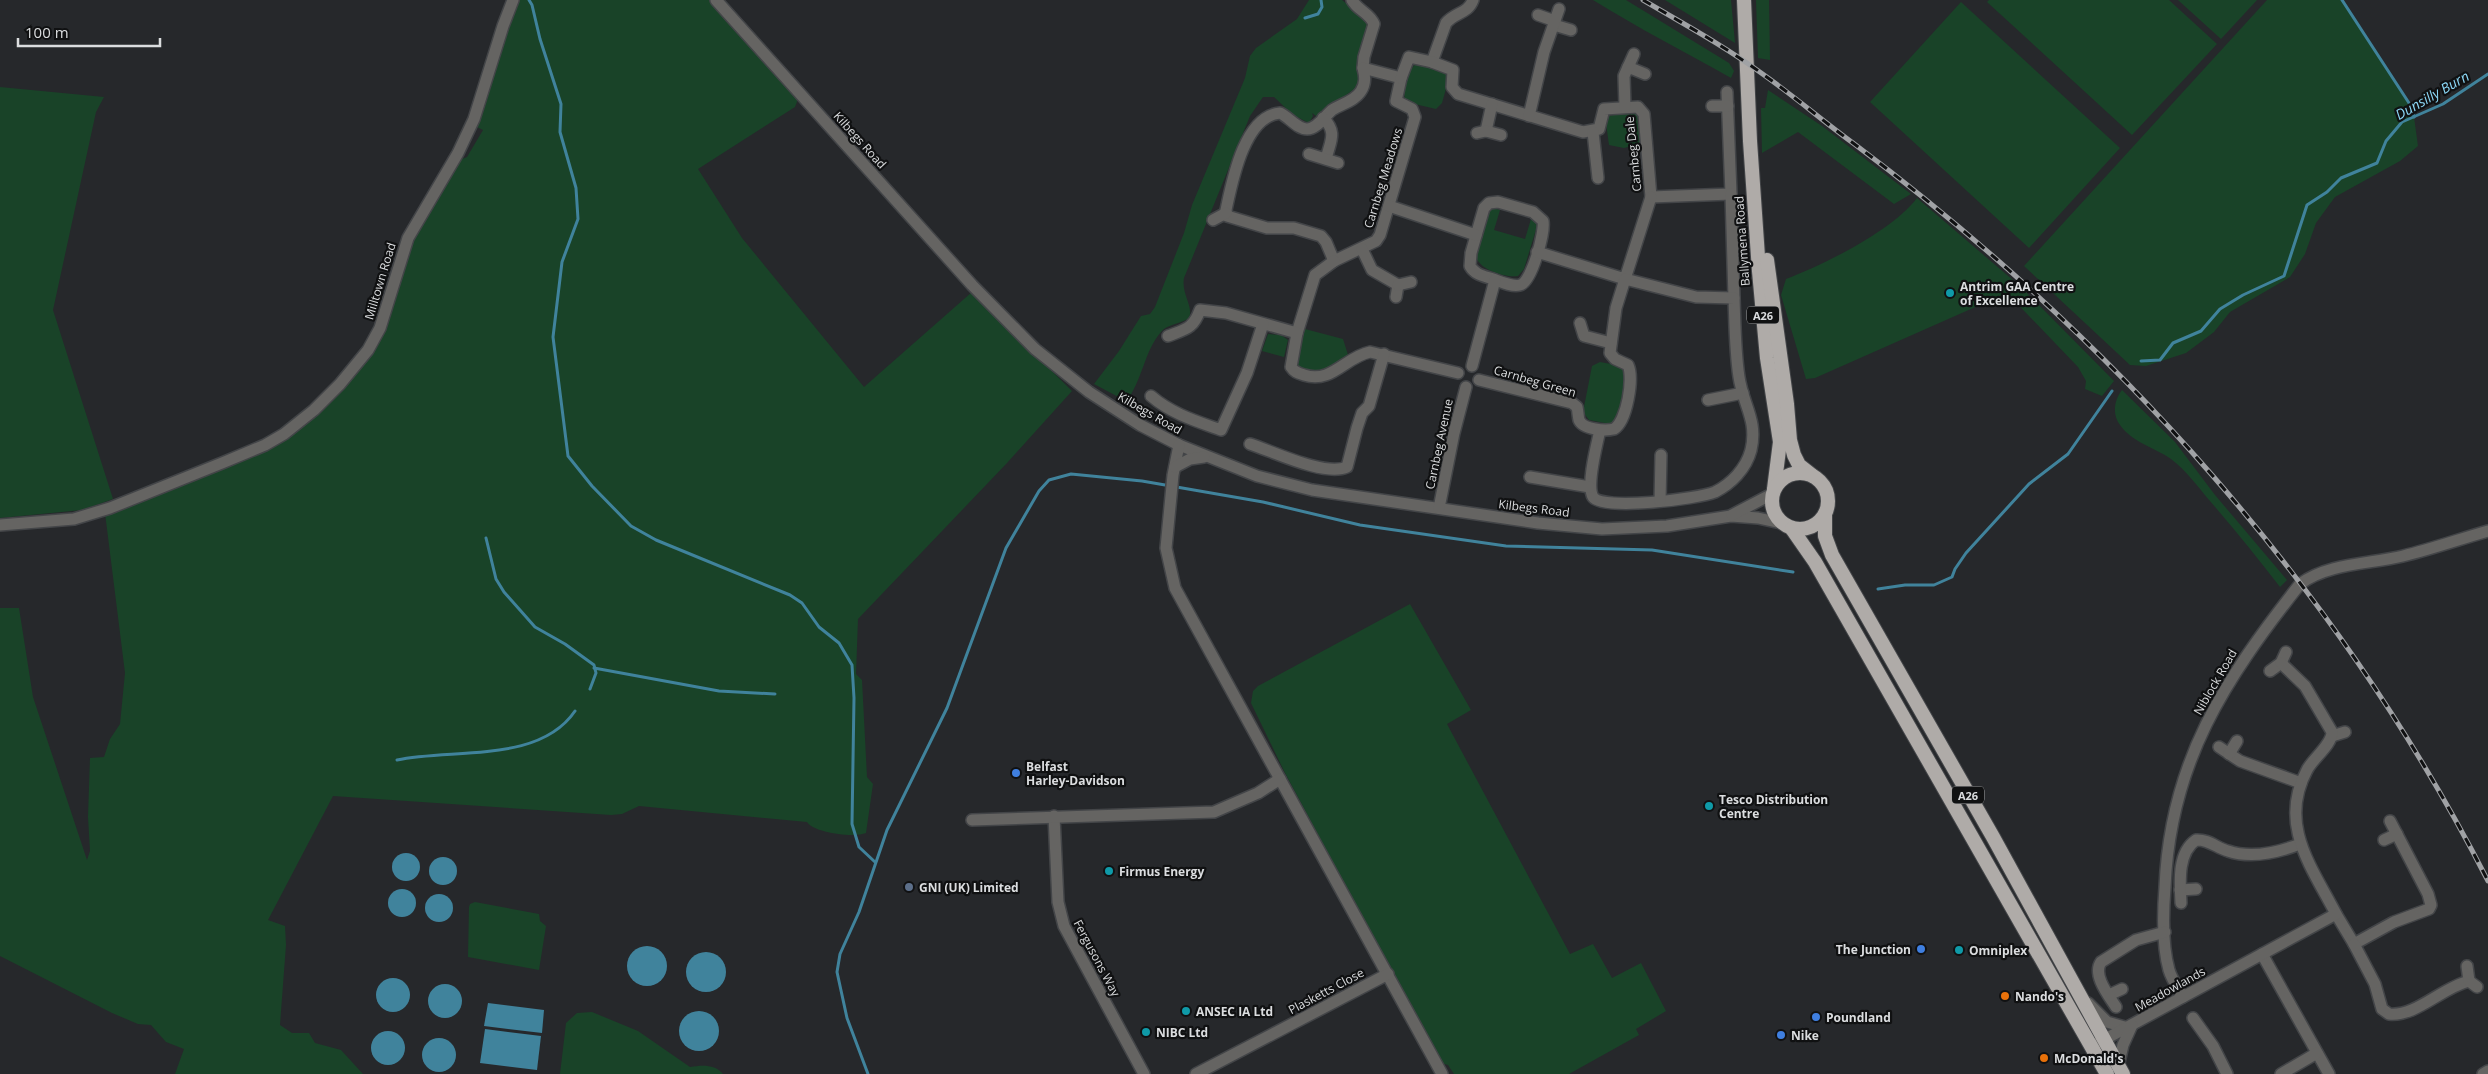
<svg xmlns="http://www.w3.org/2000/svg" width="2488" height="1074" viewBox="0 0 2488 1074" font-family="'Open Sans',sans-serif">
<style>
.green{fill:#194328}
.water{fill:#40839c}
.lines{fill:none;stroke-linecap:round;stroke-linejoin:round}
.stream{stroke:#40839c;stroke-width:3}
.minor-casing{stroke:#434548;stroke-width:14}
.trunk-casing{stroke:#434548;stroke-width:16}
.minor{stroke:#656462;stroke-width:11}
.trunk{stroke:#afaba8;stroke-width:14}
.rail-casing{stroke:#a0a2a5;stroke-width:5}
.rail{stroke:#101112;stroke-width:3;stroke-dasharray:9;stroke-linecap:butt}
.culture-dot{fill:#0f9aa8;stroke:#101112;stroke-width:2}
.shop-dot{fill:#3f7fe0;stroke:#101112;stroke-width:2}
.service-dot{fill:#5c6f8a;stroke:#101112;stroke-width:2}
.food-dot{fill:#e8710a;stroke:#101112;stroke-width:2}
.labels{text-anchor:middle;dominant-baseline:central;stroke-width:4.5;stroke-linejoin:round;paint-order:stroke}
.shield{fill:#101112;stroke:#9ea0a2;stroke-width:1}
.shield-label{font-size:11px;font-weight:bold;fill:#dbdddf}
.street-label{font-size:12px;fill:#dbdddf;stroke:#101112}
.poi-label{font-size:12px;font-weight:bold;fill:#dbdddf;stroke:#101112;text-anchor:start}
.water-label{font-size:14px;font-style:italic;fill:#8cd8f7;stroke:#101112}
</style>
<rect width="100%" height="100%" fill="#26282b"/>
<!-- green -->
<g class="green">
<path d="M520,0H710L798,99L795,107L698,169L742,238L864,387L972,292L1072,391L1007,463L858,619L856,674L862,680L867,777L873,784L866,833C854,838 814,833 807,822L639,806L622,814L611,815L333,796L268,920L285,926L286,945L280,1025L292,1033H309L315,1043L341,1050L363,1074H175L184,1049L166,1042L151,1025L138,1024L112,1013L0,956V608H19L33,697L87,860L90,851L88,817L90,758L104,757L110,739L120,724L125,673L105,513L279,444L322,406L365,360L411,239L457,161L467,157L483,130L477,127C496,86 496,37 520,0Z"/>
<path d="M1309,0H1342L1367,21L1368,27L1359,53V82L1356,88L1316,116L1312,113L1313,116L1309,123L1293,115L1274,97H1263L1250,116L1184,278C1181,294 1194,306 1189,318C1181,324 1167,324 1161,332C1144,351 1142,383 1126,401L1094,384L1119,351L1141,316L1150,314L1155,307L1184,233L1192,205L1245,78L1250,56L1256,48L1297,19Z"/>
<path d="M1593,0H1626L1729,63L1734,71L1731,78C1685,52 1638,28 1593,0Z"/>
<polygon points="1665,0 1731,0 1735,43"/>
<polygon points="1756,0 1769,0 1770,60 1758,58"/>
<polygon points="1989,0 2169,0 2217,44 2132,135 1987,2"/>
<polygon points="2178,0 2257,0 2221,39"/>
<polygon points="2267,0 2342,0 2409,103 2414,117 2418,146 2400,161 2335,197 2316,223 2305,254 2290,277 2230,312 2214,332 2186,353 2146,366 2130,365 2024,266"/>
<polygon points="1961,2 2120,148 2029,248 1870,102"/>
<path d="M1416,64L1447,73L1449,78L1442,103L1436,109L1406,102C1401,92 1407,70 1416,64Z"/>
<polygon points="0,87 104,97 96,112 53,310 113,499 82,510 0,518"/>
<polygon points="1768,90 1822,126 1911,194 1894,204 1798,132 1762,153 1761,108 1765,108"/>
<path d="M1632,111L1636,113C1642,122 1643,135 1639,144L1624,148L1609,145L1606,123L1609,116Z"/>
<path d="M1917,198L2021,287L2114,381L2102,396L2085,389L2086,381L2078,367L2007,293L1815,378L1806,379L1781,295L1786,279C1825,264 1892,231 1917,198Z"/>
<path d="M1491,207L1500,210L1494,230L1525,239L1531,219L1538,223L1524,269L1518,276C1506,278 1480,270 1476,257Z"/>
<path d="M1305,329L1343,339L1349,358C1335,366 1308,382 1296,362Z"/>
<polygon points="1268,334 1281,335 1288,340 1284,357 1262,351"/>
<polygon points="1600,362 1622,366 1626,375 1620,417 1618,422 1610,424 1589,420 1583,412 1592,366"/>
<path d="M2122,390L2175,442L2215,495L2287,580L2280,587C2257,557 2234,529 2210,501C2198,487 2186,470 2171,459C2154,447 2133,443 2120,425C2112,415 2114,400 2122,390Z"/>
<polygon points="1410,604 1471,710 1447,724 1570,954 1593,944 1612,978 1641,963 1666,1011 1636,1029 1639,1035 1569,1074 1454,1074 1448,1065 1441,1063 1285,773 1251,703 1253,691 1258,686"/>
<polygon points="475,902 539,914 540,921 546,926 539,970 468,957 469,907 470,904"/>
<path d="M592,1012L638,1031L690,1067C702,1065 715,1064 723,1074H560L566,1023L577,1013Z"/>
</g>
<!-- water -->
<g class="water">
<circle cx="406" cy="867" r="14"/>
<circle cx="443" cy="871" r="14"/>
<circle cx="402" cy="903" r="14"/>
<circle cx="439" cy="908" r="14"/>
<circle cx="647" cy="966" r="20"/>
<circle cx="706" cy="972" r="20"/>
<circle cx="393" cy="995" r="17"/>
<circle cx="445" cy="1001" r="17"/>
<polygon points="488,1003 544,1010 542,1033 484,1026"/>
<circle cx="699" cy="1031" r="20"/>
<polygon points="485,1029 541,1036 537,1070 480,1063"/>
<circle cx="388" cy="1048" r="17"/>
<circle cx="439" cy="1055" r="17"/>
</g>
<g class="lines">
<!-- stream -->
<g class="stream">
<polyline points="529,0 532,5 540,39 561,104 560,132 576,188 578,219 562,262 553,337 568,456 592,486 631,526 656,540 790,595 802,603 819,627 839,643 852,665 854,698 852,824 859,847 875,862"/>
<polyline points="2342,0 2409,103 2414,117"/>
<polyline points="1305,18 1318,14 1322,7 1321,0"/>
<polyline points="2141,361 2160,360 2173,343 2201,331 2220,309 2243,295 2284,276 2307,205 2327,192 2341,178 2377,163 2386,141 2402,122 2443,104 2488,74"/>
<polyline points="486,538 496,579 504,592 535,627 565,644 594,665 596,673 590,689"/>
<polyline points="1878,589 1905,585 1934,585 1952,577 1955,569 1966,553 2029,484 2068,454 2112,391"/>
<polyline points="594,668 719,691 775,694"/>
<path d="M397,760C452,748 539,764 575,711"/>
<polyline points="868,1074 847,1018 837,972 840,954 859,912 887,830 947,708 1006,548 1039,491 1049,480 1071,474 1142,481 1263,502 1360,525 1506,546 1652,550 1793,572"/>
</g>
<!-- minor casing -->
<g class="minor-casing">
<g id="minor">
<polyline points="716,0 972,285 1035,349 1089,392 1140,425 1179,445 1257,476 1312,490 1538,523 1602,529 1667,526 1731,516 1758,518 1781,523"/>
<path d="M1352,0C1357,10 1370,13 1374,24L1364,57L1363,68"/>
<polyline points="1538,15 1555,21"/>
<polyline points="1554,25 1571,30"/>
<path d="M1432,62L1446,23C1455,12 1468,14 1473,0"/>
<polyline points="1628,67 1645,74"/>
<path d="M1363,68L1401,78L1396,101L1412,109L1415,117L1380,235L1376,241L1334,261L1326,242L1321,236L1294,228H1267L1227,216L1226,210C1232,182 1244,116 1280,113C1289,117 1297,129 1307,129C1317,129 1325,116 1332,110C1341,104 1355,101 1361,91C1366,83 1365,76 1363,68Z"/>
<polyline points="1401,78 1409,57 1432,62 1453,70 1452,87 1458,94 1583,132 1599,129 1604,109 1638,107 1644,114 1651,197 1731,194 1727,92"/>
<polyline points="1712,106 1728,106"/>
<polyline points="1625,107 1624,76 1634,54"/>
<polyline points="1529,116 1544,52 1559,9"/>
<path d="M1323,118C1338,132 1330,142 1326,159"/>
<polyline points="1486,131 1492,104"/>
<polyline points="1593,132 1598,178"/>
<polyline points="1477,133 1486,131 1501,135"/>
<polyline points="1309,154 1338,163"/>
<polyline points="1731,194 1734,298"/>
<path d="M1498,202L1533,212L1543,221C1545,232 1532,282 1520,285C1512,287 1501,282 1493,279C1484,276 1475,275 1470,266L1471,253L1484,208L1489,203Z"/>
<polyline points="1389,206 1476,235"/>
<polyline points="1213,220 1226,213"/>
<polyline points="1362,249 1372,270 1398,285 1396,297"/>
<polyline points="1537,252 1625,279 1651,197"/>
<polyline points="1398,285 1411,282"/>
<polyline points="1580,323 1584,336 1611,343"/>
<polyline points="1297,333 1315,275 1334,261"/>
<path d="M1168,336C1186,329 1193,329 1200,310L1226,313L1297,333L1291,367C1294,372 1298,373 1304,375C1332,384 1345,357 1370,352L1458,373"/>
<polyline points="1472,366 1495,280"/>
<path d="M1479,380L1572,403L1577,407C1578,411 1578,416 1579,420C1583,430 1606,431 1614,429C1627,421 1634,378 1628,365L1615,359L1610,353L1616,308L1625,279L1696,297L1734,298C1735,324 1735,351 1739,377C1743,405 1758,420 1751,450C1746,469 1731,484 1715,492C1698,499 1602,511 1593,497C1586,485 1597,444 1600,430"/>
<path d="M1151,396C1172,414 1196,421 1221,430L1247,373L1263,324"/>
<polyline points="1708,400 1743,393"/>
<path d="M1250,444C1272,451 1325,477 1347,467L1357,428L1362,413L1369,406L1384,354"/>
<polyline points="1179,445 1173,475 1166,548 1175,588 1442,1074"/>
<polyline points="1175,467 1190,459 1204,457"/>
<polyline points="1530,477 1590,487"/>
<polyline points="1660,501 1661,455"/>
<polyline points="1439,508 1454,433 1466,387"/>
<polyline points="1732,515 1772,494"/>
<polyline points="0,525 74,519 110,508 222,463 265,445 284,434 314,410 340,384 368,350 380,328 408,238 458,153 474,119 503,26 513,0"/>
<polyline points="2270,671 2281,663 2286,652"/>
<polyline points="2332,736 2345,732"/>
<polyline points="2219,747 2240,761 2301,783"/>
<polyline points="2229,754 2237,741"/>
<polyline points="1054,816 1058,902 1064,926 1144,1074"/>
<polyline points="972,820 1214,812 1258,793 1280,779"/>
<polyline points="2384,840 2397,834"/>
<polyline points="2180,890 2196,889"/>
<path d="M2181,903C2180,883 2177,853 2196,840C2208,839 2217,848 2228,851C2252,859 2277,853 2300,844"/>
<polyline points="2336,914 2354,944 2394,922 2429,909 2431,905 2428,894 2390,821"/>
<path d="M2354,944L2375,984L2382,1009L2389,1014C2416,1017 2441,988 2469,981"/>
<polyline points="2262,954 2329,1074"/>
<polyline points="2467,966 2469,981 2477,987"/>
<polyline points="2109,995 2122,989"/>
<path d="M2183,997C2178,988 2172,980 2169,970C2162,945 2163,912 2165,887C2170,762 2225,679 2300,584C2328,563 2370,564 2403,556C2432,549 2460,539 2488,531"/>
<polyline points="2088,1003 2107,1022 2128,1028"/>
<path d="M2116,1007C2109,996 2092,975 2101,962L2136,940L2165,932"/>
<polyline points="2193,1018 2213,1046 2227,1074"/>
<path d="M2098,1043L2336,914C2311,866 2278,824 2307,770C2313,758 2332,745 2332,732L2305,686L2281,663"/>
<polyline points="2118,1067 2123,1045 2132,1025"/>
<polyline points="1196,1074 1388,974"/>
<polyline points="2281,1074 2317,1053"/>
<polyline points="2483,1074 2488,1071"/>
</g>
</g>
<!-- trunk casing -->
<g class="trunk-casing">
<g id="trunk">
<polyline points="1744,0 1750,141 1759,271 1767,358 1780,442 1774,489"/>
<polyline points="1767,260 1787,404 1790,440 1794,455 1799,465 1813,476"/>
<circle cx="1800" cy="501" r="28"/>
<polyline points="1825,514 1825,536 1832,555 1993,837 2123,1074"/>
<polyline points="1792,529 1815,562 2107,1074"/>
</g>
</g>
<!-- minor -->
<use href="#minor" class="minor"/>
<!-- trunk -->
<use href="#trunk" class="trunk"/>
<!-- rail casing -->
<g class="rail-casing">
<path id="rail" d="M1643,0C1684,24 1726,47 1764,75C1795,97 1823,121 1853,143C2115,339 2339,589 2488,881"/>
</g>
<!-- rail -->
<use href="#rail" class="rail"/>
</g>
<!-- markers -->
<g class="culture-dot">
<circle cx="1950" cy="293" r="5"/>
<circle cx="1709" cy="806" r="5"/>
<circle cx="1109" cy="871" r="5"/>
<circle cx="1959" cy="950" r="5"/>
<circle cx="1186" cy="1011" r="5"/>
<circle cx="1146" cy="1032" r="5"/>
</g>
<g class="shop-dot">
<circle cx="1016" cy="773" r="5"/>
<circle cx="1921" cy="949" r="5"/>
<circle cx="1816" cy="1017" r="5"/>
<circle cx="1781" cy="1035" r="5"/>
</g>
<circle class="service-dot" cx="909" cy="887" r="5"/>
<g class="food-dot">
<circle cx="2005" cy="996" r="5"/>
<circle cx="2044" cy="1058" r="5"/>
</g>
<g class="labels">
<!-- shield labels -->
<g class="shield">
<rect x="1747" y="306.5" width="32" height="17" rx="4"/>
<rect x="1952" y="786.5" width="32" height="17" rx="4"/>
</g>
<g class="shield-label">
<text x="1763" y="315">A26</text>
<text x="1968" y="795">A26</text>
</g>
<!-- street labels -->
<g class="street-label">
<text transform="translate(860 140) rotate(48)">Kilbegs Road</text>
<text transform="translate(1633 154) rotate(-96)">Carnbeg Dale</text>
<text transform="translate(1383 178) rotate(-73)">Carnbeg Meadows</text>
<text transform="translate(1742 241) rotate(-94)">Ballymena Road</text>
<text transform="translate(380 281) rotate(-73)">Milltown Road</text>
<text transform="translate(1535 381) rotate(16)">Carnbeg Green</text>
<text transform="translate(1150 413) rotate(30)">Kilbegs Road</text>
<text transform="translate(1439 444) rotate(-78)">Carnbeg Avenue</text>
<text transform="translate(1534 508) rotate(7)">Kilbegs Road</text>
<text transform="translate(2215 682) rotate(-60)">Niblock Road</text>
<text transform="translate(1097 958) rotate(62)">Fergusons Way</text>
<text transform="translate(2170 989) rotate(-29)">Meadowlands</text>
<text transform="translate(1326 991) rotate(-28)">Plasketts Close</text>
</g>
<!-- poi labels -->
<g class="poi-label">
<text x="1960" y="286">Antrim GAA Centre<tspan x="1960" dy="14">of Excellence</tspan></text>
<text x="1026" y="766">Belfast<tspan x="1026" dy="14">Harley-Davidson</tspan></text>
<text x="1719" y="799">Tesco Distribution<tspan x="1719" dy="14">Centre</tspan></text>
<text x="1119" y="871">Firmus Energy</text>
<text x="919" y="887">GNI (UK) Limited</text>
<text x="1911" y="949" text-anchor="end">The Junction</text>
<text x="1969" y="950">Omniplex</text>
<text x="2015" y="996">Nando's</text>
<text x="1196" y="1011">ANSEC IA Ltd</text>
<text x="1826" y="1017">Poundland</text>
<text x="1156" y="1032">NIBC Ltd</text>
<text x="1791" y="1035">Nike</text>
<text x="2054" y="1058">McDonald's</text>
</g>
<!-- water labels -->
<g class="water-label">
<text transform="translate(2432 95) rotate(-30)">Dunsilly Burn</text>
</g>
</g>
<!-- scale -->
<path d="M18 38v8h142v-8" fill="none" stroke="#dbdddf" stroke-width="2.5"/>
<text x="25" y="38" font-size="15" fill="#dbdddf" stroke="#101112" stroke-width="4" paint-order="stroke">100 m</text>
</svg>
